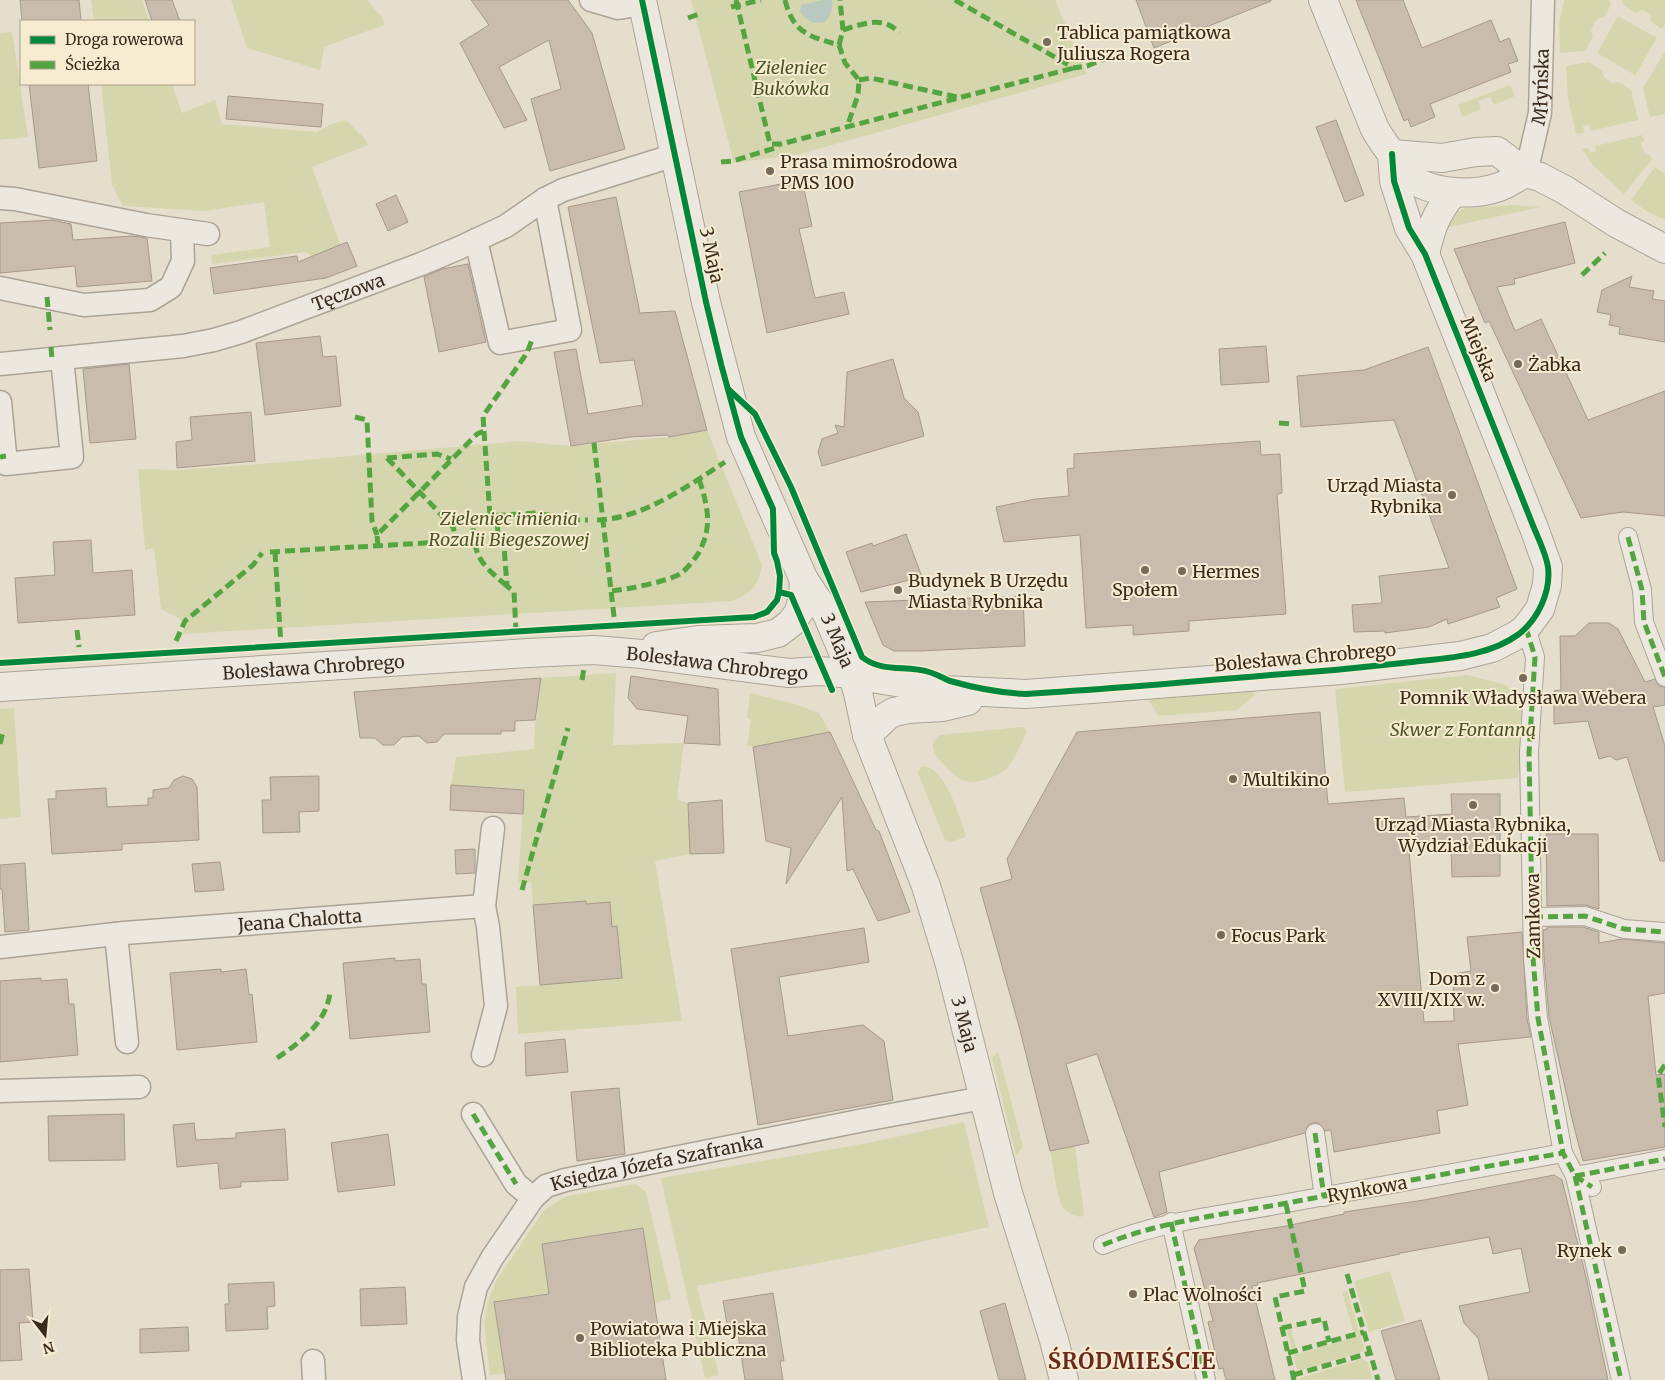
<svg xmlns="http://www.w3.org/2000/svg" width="1665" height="1380" viewBox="0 0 1665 1380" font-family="Merriweather,serif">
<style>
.green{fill:#d6d6ae}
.water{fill:#b8cabf}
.building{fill:#cabcad;stroke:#a6998b}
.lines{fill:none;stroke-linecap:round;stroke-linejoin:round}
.pedestrian-casing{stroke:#aba396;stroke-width:20}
.minor-casing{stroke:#aba396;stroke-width:25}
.tertiary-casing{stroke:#aba396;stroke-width:30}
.pedestrian{stroke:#ede8df;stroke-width:18}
.minor{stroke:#ede8df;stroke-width:22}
.tertiary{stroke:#ede8df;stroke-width:28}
.quiet{stroke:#54a441;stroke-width:5;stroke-dasharray:10 5;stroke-linecap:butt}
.cycleway-casing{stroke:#f7ecd2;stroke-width:9}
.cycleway{stroke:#00873e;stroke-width:6}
.poi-dot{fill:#766a5a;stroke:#f7ecd2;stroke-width:2}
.labels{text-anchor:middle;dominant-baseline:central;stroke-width:4;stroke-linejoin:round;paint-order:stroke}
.poi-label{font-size:18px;fill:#3a2b1d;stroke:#f7ecd2;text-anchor:start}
.park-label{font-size:18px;font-style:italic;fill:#4a5723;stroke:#f7ecd2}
.street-label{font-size:18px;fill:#3a2b1d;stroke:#f7ecd2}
.district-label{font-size:22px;font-weight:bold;letter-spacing:1px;fill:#682b1b;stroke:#f7ecd2}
</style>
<rect width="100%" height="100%" fill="#e6decc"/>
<!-- green -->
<g class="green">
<polygon points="91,0 142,0 149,21 94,21"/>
<polygon points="231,0 367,0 383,19 384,25 324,47 320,70 247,48"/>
<polygon points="691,0 1055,0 1087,74 800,154 734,163"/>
<polygon points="1564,0 1609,0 1611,5 1604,17 1597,19 1591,30 1593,36 1585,51 1560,53 1559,24"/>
<polygon points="1622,0 1665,0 1665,24 1662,29 1651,22 1650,14 1642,10 1635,13 1623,5"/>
<polygon points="1618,16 1657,38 1635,75 1597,53"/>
<polygon points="12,32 28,137 0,140 0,33"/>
<polygon points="1665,51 1665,114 1650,117 1643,88"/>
<polygon points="1589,62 1602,70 1604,77 1611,83 1618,82 1631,90 1638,120 1591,131 1589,125 1583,126 1584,133 1576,134 1568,99 1566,66"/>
<polygon points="101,84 172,84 182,113 215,100 222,124 317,132 331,124 346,120 366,140 368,145 312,167 349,268 335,274 306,252 212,264 211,255 270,247 264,202 205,211 123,206 112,185"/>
<polygon points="1510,85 1515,96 1494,105 1490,97 1478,101 1481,109 1462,117 1458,105"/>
<polygon points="1642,135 1644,140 1641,144 1645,154 1650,155 1652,159 1624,194 1594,166 1582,149 1588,148 1590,153 1596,151 1595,146"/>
<polygon points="1655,167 1665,174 1665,220 1648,212 1631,200"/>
<polygon points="1511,205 1541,207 1445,228 1455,213 1466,208"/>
<path d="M707,430L762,565C758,587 752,593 732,601L183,634L184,621L161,609L154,548L145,550L138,469L177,470L259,464L520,441L570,446L669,437Z"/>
<polygon points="616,673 613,745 684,743 677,799 688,803 690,854 655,861 682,1021 518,1034 516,987 540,985 617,926 612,927 586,904 586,901 533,905 531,882 518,883 524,790 451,785 456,757 534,749 535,720 541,678"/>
<polygon points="1467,675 1506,685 1528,711 1518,778 1345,792 1335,689"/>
<polygon points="1253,689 1254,695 1238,710 1158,716 1148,699"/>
<polygon points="750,693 795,704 819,713 830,732 775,743 776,747 747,746 751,720 747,718"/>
<polygon points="14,708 21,817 0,819 0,709"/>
<path d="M1021,727H1024L1027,731C1021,744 1015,759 1006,769C997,777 977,784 965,781C956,779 934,757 933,748C932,742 935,738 940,735Z"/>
<path d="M923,766C946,767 960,818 966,837L950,842L945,840L918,773L920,768Z"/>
<polygon points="998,1051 1023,1147 1016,1156 992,1058"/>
<polygon points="964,1122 989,1227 871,1253 697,1286 719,1375 705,1378 661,1178 868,1143"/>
<path d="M1075,1146L1084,1214L1081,1217C1075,1216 1068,1214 1064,1209C1057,1201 1053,1163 1050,1151Z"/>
<polygon points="635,1184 646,1192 671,1299 654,1303 643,1228 542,1244 549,1294 494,1302 505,1374 490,1375 484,1323 488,1301 496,1281 544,1210 567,1196"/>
<polygon points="1390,1271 1405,1321 1369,1332 1354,1281"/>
<polygon points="1347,1291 1364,1348 1362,1352 1301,1370 1297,1369 1287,1330 1291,1329 1298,1354 1355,1337 1342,1292"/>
<polygon points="1362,1359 1368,1362 1372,1379 1299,1380 1300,1378"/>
</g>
<!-- water -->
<path class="water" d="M822,0H832C833,9 831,15 825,22L813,23L804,17L800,11L801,5Z"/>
<!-- building -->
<g class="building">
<polygon points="20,0 79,0 81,21 22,21"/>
<polygon points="145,0 172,0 180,21 152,21"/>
<polygon points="471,0 568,0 592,33 625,149 550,171 531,99 561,89 549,40 499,67 527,120 504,128 460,43 489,25"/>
<polygon points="1136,0 1271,0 1271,1 1154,48"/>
<polygon points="1356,0 1403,0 1422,48 1491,20 1500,42 1509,38 1518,61 1508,64 1511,72 1430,104 1435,117 1411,127 1408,119 1404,121"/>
<polygon points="29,84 88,84 97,161 39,168"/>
<polygon points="228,96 323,104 321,127 226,119"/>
<polygon points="1336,120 1364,195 1345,202 1316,127"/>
<polygon points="802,180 812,226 799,229 815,298 844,292 849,314 767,333 739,192"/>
<polygon points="396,195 408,222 388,231 376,204"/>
<polygon points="616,197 640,313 675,311 707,430 669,437 668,435 630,437 571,446 554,352 576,349 588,414 643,405 634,360 600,363 568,207"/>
<polygon points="52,220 71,224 73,240 132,236 147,238 152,281 77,287 75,266 0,273 0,223"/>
<polygon points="1565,222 1575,263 1514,279 1515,284 1497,287 1515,331 1541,319 1588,420 1665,391 1665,516 1623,512 1581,518 1489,321 1485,323 1454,249"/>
<polygon points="347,242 357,266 326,278 214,294 210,268 297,256 298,262"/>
<polygon points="468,264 486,342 439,352 424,277 442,269"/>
<polygon points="1632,276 1629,287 1654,291 1652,299 1665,301 1665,342 1619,334 1620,327 1609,325 1611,315 1597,312 1602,290"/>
<polygon points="320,336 323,357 336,356 341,406 265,415 256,343"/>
<polygon points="1266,346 1269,382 1221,385 1219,349"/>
<polygon points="1428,347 1517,589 1496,598 1500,607 1448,624 1447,619 1429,627 1385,633 1385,631 1354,632 1352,605 1382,603 1379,576 1449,568 1394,420 1301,427 1297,376 1364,370"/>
<polygon points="893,359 904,398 918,412 924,436 822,466 818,452 822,439 838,433 835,425 844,427 847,372"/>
<polygon points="129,364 136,439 90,443 83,369"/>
<polygon points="251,412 255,461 177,468 176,442 192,440 190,417"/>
<polygon points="1260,441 1261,455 1280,454 1282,493 1277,494 1286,614 1189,621 1189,631 1133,635 1133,625 1086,628 1080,535 1004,542 996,507 1036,499 1069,496 1067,469 1074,468 1074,454"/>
<polygon points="906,534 922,577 861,592 846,552 872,543 873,546"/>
<polygon points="91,540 93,573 132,570 135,615 18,623 15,578 55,575 53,542"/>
<polygon points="1023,596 1025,646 920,651 894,651 883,645 865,602"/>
<polygon points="1589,623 1609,623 1618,629 1645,682 1655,679 1659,686 1665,687 1665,705 1653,707 1665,746 1665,861 1660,861 1627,757 1616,760 1610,756 1599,759 1588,721 1554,724 1554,691 1561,690 1560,636 1575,636"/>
<polygon points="631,676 718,689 720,745 684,743 688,716 637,709 628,698"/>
<polygon points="541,678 535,720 515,721 515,731 501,731 501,734 444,734 437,742 427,743 419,736 402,737 394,745 383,745 375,738 360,738 354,692"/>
<polygon points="1320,712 1328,804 1404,798 1406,817 1452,814 1451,794 1500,794 1500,876 1452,877 1451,849 1408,840 1424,1022 1454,1021 1453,974 1471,971 1467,937 1522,932 1527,1019 1531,1037 1458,1044 1468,1105 1437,1111 1440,1133 1334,1152 1331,1130 1325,1131 1319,1123 1313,1123 1308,1125 1305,1133 1159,1172 1167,1212 1154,1217 1097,1054 1066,1064 1089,1143 1050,1151 1020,1030 980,888 1012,879 1007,859 1077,732"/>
<polygon points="830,732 876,830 879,831 910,912 878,921 853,869 847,871 842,797 786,884 791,848 766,841 753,747"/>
<polygon points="183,776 192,779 197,787 199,840 122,844 122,850 52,854 48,799 56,799 56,791 106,788 107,807 148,805 148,798 153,798 153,790 169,788 174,780"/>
<polygon points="319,776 319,811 299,812 300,832 263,833 262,800 271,800 270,777"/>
<polygon points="451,785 524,790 523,814 450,810"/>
<polygon points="722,800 724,853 690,854 688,803"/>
<polygon points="1546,834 1598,834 1599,909 1585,905 1547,906"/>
<polygon points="475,849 475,873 456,874 455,850"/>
<polygon points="220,862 224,890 195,892 192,864"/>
<polygon points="25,863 29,930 5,932 2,889 0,889 0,865"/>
<polygon points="586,901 586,904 610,902 612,927 617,926 622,978 540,985 533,905"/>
<polygon points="1547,927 1583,927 1599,932 1599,943 1622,939 1665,943 1665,993 1648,996 1656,1075 1665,1074 1665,1147 1583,1161 1574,1127 1549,1017 1544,957 1543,930 1547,929"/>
<polygon points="864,928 869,962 779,977 788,1036 863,1025 884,1041 893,1100 758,1125 731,949"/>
<polygon points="395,958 395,961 420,959 422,984 426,984 430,1032 350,1039 343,963"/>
<polygon points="221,969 221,972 246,969 249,995 252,994 257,1042 177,1050 170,973"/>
<polygon points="41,978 41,981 67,979 69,1004 74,1004 78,1055 0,1062 0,981"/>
<polygon points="565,1039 568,1072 526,1076 525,1043"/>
<polygon points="619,1088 625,1154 577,1161 571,1092"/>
<polygon points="124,1114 125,1160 49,1161 48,1116"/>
<polygon points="194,1123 196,1140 236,1138 236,1133 285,1129 288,1180 241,1182 241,1187 220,1189 218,1163 177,1167 173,1125"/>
<polygon points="388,1134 395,1185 338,1192 331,1143"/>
<polygon points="1554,1175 1562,1180 1587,1281 1608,1380 1489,1380 1478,1338 1464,1323 1459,1306 1530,1292 1521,1248 1493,1254 1489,1237 1401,1253 1400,1252 1400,1254 1257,1283 1258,1285 1252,1286 1275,1380 1226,1380 1223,1368 1219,1369 1208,1322 1213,1321 1194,1248 1199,1240 1286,1226 1344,1214 1344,1212 1424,1200"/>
<polygon points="643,1228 666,1380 506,1380 494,1302 549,1294 542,1244"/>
<polygon points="29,1269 33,1322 19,1323 22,1360 0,1361 0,1270"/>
<polygon points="274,1282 275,1306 267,1307 268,1329 226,1331 225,1304 229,1304 228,1284"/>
<polygon points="405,1287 407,1324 361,1326 360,1289"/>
<polygon points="773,1293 784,1361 780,1361 783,1380 745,1380 737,1328 728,1329 723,1301"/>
<polygon points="1005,1303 1026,1380 999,1380 980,1311"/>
<polygon points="1421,1320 1440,1380 1396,1380 1381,1331"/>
<polygon points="188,1327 189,1351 140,1353 140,1329"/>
</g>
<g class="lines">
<!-- pedestrian casing -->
<g class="pedestrian-casing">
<g id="pedestrian">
<polyline points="1628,537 1642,590 1644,622 1665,677"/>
<polyline points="1526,628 1535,657 1529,753 1533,958 1538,1018 1563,1153 1575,1176 1592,1187"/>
<polyline points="1533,917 1585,916 1624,929 1665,932"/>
<polyline points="1315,1133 1324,1197"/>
<polyline points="1575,1176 1621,1380"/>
<polyline points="1575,1176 1665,1159"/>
<polyline points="1171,1222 1206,1380"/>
<path d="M1103,1245C1163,1220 1224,1215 1287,1203C1379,1186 1471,1169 1563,1153"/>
</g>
</g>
<!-- minor casing -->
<g class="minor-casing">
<g id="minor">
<polyline points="591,0 618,8 643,4"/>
<path id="s1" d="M1526,173L1540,113L1543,0"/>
<polyline points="0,198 15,199 146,225 208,234"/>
<polyline points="476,240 500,343 570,330 545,199"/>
<polyline points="0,288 84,305 150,300 171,287 183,261 182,231"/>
<path id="s2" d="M0,364L183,346L214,340L241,332L421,264L459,248L506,226L545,199L563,190L675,155"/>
<polyline points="0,402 6,464 72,457 62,358"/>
<polyline points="484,906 493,828"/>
<polyline points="116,934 127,1042"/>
<path id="s3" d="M0,947L124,933L484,906L488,927L496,1006L483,1055"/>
<polyline points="0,1091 139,1087"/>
<polyline points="473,1114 516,1184 533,1198"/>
<polyline points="313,1361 314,1380"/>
<path id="s4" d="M474,1380L468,1340L469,1317L476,1287L492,1258L533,1198L546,1186L565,1180L649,1163L864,1120L983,1098"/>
</g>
</g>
<!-- tertiary casing -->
<g class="tertiary-casing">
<g id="tertiary">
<path id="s5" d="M642,0L706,302L741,437L804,580L827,614L853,676L858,693L867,735L926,886L950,965L1008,1193L1054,1340L1064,1380"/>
<path d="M1323,0L1374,127C1379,137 1385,145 1391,153C1396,159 1399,166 1404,172C1425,194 1471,197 1499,187C1508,184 1517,177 1526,173"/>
<polyline points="1392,154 1442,158 1476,152 1497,151 1526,173 1540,177 1565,190 1616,223 1665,249"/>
<path d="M1425,254C1431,228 1436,213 1453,193"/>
<polyline points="656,646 698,640 757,638 778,633 791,623 799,612 803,596 804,580"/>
<path id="s6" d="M0,687L528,653L594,650L642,654L789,673L820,671L841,673L944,690L1026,694L1341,670L1460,656L1492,648L1517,635L1526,628L1540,609L1547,585L1548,567L1534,528L1425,254L1409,228L1394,181L1392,154"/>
<polyline points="867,735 887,716 894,712 908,709 943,707 968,701"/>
</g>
</g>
<!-- pedestrian -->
<use href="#pedestrian" class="pedestrian"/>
<!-- minor -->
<use href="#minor" class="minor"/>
<!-- tertiary -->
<use href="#tertiary" class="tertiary"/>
<!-- quiet -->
<g class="quiet">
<polyline points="736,0 770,144 781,144 1074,68"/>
<path d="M785,0C793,33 810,37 839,45L845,63L859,80L858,95L847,127"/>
<polyline points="955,0 1074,68 1087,66 1109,57"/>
<polyline points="731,7 761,0"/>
<polyline points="688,18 699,14"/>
<path d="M843,30C862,24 884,15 899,33"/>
<polyline points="839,45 843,30 840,0"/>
<polyline points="859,80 871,78 957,97"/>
<polyline points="721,162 733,161 775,148 779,146"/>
<polyline points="1582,275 1605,253"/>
<polyline points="47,297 50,330"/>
<polyline points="51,347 52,359"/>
<polyline points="355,417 367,420 372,521 377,535"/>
<polyline points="1279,423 1294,424"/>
<polyline points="484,431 490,516"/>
<polyline points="594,443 615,625"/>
<polyline points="0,457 6,456"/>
<polyline points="387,458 453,527 457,541"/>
<polyline points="387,458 437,454 451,459"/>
<path d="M597,520C642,519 688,486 725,462"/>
<polyline points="1628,537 1642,590 1644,622 1665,677"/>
<polyline points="498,538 504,546 507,586 514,592 516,631"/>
<polyline points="475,545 487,543 498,538 497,515"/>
<polyline points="378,546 377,535 477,434 484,431 483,416 527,353 533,337"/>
<polyline points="358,547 474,540"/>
<polyline points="270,552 354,547"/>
<polyline points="275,552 281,645"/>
<path d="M507,586C476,560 475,556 472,517L537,513L577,520H588"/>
<path d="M612,591C628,589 666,582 680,574C687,569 693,561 698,554C713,527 708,507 699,479"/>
<polyline points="1526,628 1535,657 1529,753 1533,958 1538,1018 1563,1153 1575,1176 1592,1187"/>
<polyline points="77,630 79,647"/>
<polyline points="176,641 185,621 253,565 262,553"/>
<polyline points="582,680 584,668"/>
<polyline points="0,744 3,732"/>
<polyline points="522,890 568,728"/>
<polyline points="1533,917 1585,916 1624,929 1665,932"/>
<path d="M277,1058C301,1042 327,1022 330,992"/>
<polyline points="1665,1065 1658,1075 1665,1127"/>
<polyline points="473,1114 516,1184"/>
<polyline points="1315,1133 1324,1197"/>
<polyline points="1575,1176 1621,1380"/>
<polyline points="1575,1176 1665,1159"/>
<polyline points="1286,1204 1305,1291 1275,1297 1294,1380"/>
<polyline points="1171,1222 1206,1380"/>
<path d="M1103,1245C1163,1220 1224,1215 1287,1203C1379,1186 1471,1169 1563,1153"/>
<polyline points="1347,1274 1378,1380"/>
<polyline points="1282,1328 1324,1319 1329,1342"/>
<polyline points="1288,1353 1364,1332"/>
<polyline points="1293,1375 1370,1353"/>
</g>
<!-- cycleway casing -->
<g class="cycleway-casing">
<g id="cycleway">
<path d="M728,389L755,414L791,487L862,657C882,673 906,665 929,672C936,674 943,678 950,681C975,688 1001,693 1026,694C1108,689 1190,682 1271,675C1315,672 1359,668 1403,663C1441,658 1487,658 1519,634C1538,619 1551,592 1548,567C1546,554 1539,540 1534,528L1425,254L1409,228L1394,181L1392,154"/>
<polyline points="779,592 791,595 832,690"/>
<polyline points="0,663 754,617 767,612 777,600 779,592 780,576 777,561 774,553 773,509 741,437 721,364 706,302 642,0"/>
</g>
</g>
<!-- cycleway -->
<use href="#cycleway" class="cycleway"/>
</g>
<!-- markers -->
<g class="poi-dot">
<circle cx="1047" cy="42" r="5"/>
<circle cx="770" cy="171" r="5"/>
<circle cx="1518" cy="364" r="5"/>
<circle cx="1452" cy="495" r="5"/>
<circle cx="1145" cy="570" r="5"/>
<circle cx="1182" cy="571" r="5"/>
<circle cx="898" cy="590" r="5"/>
<circle cx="1523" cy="678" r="5"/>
<circle cx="1233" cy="779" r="5"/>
<circle cx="1473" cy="805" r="5"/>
<circle cx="1221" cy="935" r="5"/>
<circle cx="1495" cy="988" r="5"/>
<circle cx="1622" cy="1250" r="5"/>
<circle cx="1133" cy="1294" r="5"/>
<circle cx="580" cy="1338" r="5"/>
</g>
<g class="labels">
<!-- poi labels -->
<g class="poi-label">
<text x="1057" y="32">Tablica pamiątkowa<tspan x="1057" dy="21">Juliusza Rogera</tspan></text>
<text x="780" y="161">Prasa mimośrodowa<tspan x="780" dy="21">PMS 100</tspan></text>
<text x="1528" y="364">Żabka</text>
<text x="1442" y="485" text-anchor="end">Urząd Miasta<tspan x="1442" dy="21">Rybnika</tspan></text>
<text x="1192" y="571">Hermes</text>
<text x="908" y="580">Budynek B Urzędu<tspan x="908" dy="21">Miasta Rybnika</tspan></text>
<text x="1145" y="589" text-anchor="middle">Społem</text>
<text x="1523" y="697" text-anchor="middle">Pomnik Władysława Webera</text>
<text x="1243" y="779">Multikino</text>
<text x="1473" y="824" text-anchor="middle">Urząd Miasta Rybnika,<tspan x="1473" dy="21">Wydział Edukacji</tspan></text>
<text x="1231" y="935">Focus Park</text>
<text x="1485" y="978" text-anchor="end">Dom z<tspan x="1485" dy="21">XVIII/XIX w.</tspan></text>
<text x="1612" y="1250" text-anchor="end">Rynek</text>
<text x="1143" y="1294">Plac Wolności</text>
<text x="590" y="1328">Powiatowa i Miejska<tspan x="590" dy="21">Biblioteka Publiczna</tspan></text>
</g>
<!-- park labels -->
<g class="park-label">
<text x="791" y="67">Zieleniec<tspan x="791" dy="21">Bukówka</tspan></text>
<text x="509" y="518">Zieleniec imienia<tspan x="509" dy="21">Rozalii Biegeszowej</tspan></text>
<text x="1463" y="729">Skwer z Fontanną</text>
</g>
<!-- street labels -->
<g class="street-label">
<text stroke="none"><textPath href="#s1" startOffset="88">Młyńska</textPath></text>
<text transform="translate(712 255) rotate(78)">3 Maja</text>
<text stroke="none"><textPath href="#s2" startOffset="358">Tęczowa</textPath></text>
<text transform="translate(1479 349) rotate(68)">Miejska</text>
<text stroke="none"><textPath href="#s5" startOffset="674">3 Maja</textPath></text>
<text transform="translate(1305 657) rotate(-5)">Bolesława Chrobrego</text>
<text stroke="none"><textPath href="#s6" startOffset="719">Bolesława Chrobrego</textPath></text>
<text stroke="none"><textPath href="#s6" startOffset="314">Bolesława Chrobrego</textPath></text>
<text transform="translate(1533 916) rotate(-91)">Zamkowa</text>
<text stroke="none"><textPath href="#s3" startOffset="301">Jeana Chalotta</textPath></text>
<text stroke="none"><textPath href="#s5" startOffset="1079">3 Maja</textPath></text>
<text stroke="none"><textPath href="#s4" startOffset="331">Księdza Józefa Szafranka</textPath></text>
<text transform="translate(1367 1189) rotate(-10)">Rynkowa</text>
</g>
<!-- district labels -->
<g class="district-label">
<text x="1132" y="1361">ŚRÓDMIEŚCIE</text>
</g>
</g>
<!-- legend -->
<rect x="20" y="20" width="175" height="65" fill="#f7ecd2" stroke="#ab9f8a"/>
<rect x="30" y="36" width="25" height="8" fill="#00873e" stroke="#ab9f8a"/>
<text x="65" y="45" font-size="15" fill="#3a2b1d">Droga rowerowa</text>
<rect x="30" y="61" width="25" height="8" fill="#54a441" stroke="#ab9f8a"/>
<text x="65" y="70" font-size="15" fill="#3a2b1d">Ścieżka</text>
<!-- north arrow -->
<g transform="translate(45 1335) rotate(164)" stroke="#f7ecd2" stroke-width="4" paint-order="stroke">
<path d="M0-4L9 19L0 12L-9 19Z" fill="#3a2b1d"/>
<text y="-8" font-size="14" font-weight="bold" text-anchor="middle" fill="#3a2b1d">N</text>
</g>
</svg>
